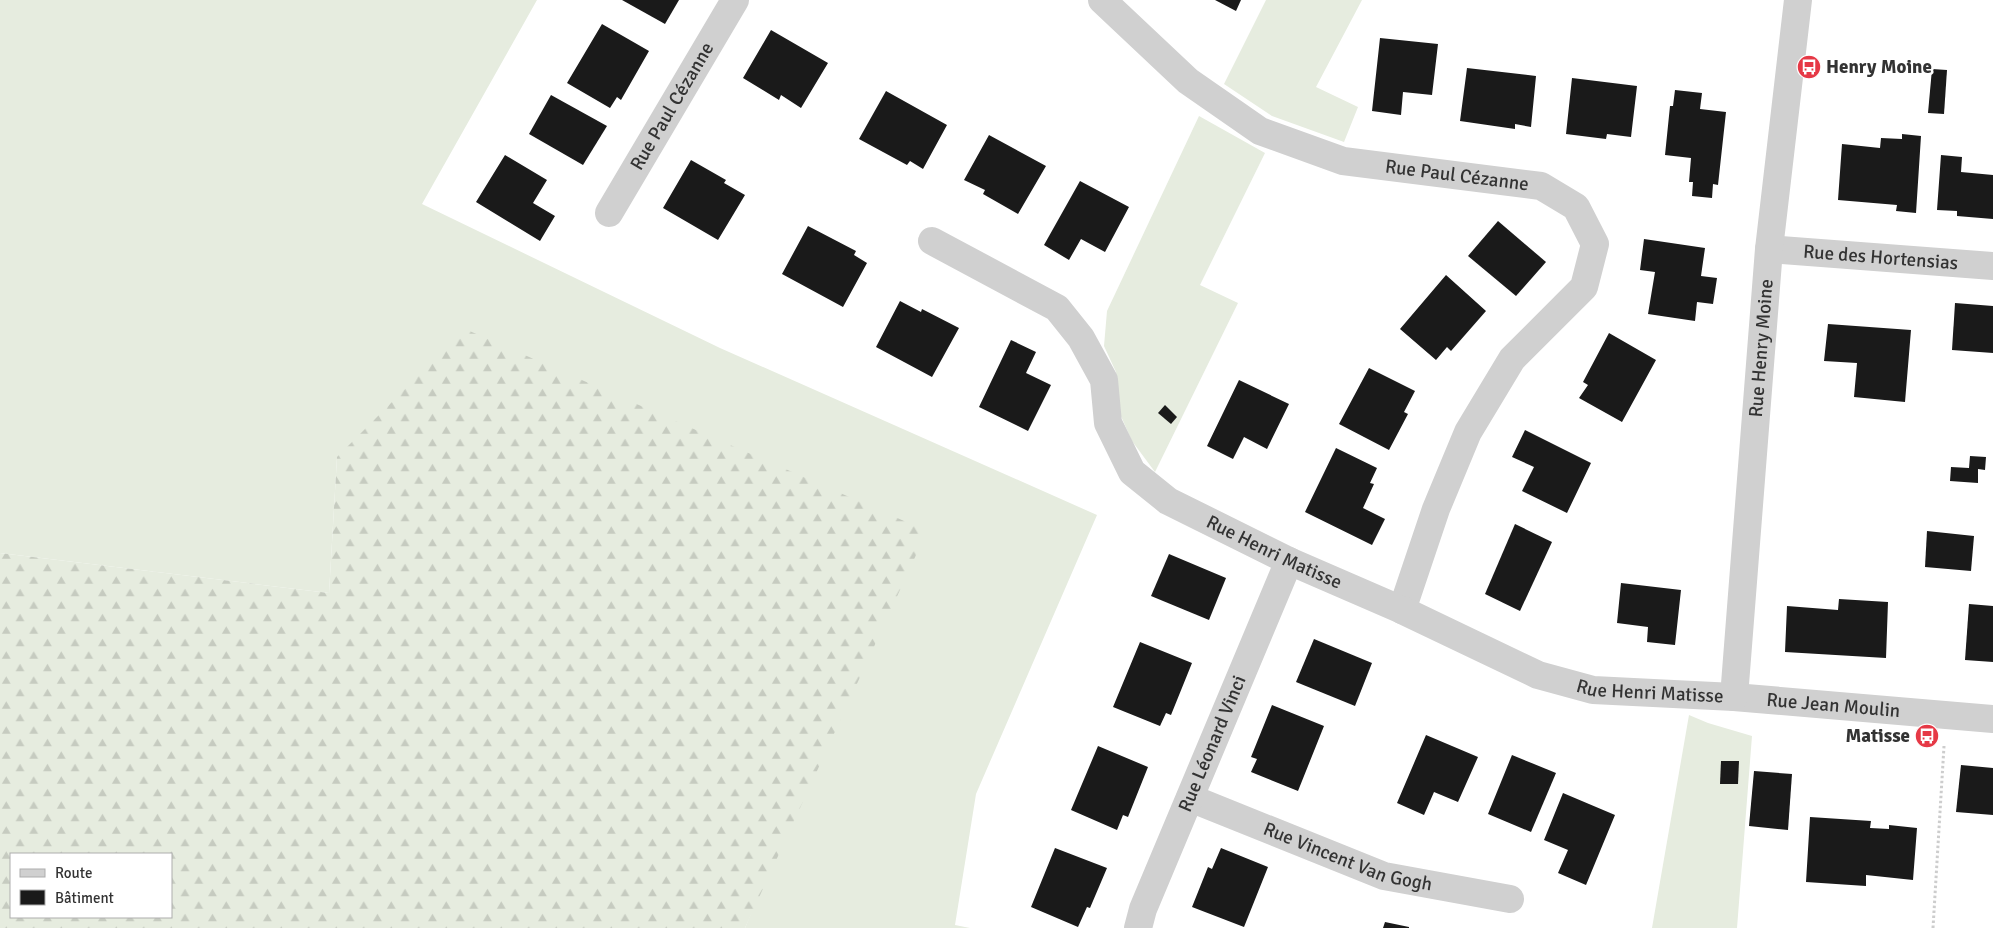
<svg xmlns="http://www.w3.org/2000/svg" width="1993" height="928" viewBox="0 0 1993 928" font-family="Signika,sans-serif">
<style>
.grass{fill:#e6ecdf}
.forest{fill:url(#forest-firs);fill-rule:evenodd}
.building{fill:#1a1a1a}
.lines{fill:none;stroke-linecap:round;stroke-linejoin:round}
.path{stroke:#cdcdcd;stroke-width:3;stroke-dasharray:2.5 2.5;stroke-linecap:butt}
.minor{stroke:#d0d0d0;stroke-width:28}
.labels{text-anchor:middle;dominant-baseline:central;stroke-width:5;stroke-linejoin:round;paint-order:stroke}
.poi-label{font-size:19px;font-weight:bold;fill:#333;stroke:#fff;text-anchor:start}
.street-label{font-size:19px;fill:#333;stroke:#fff}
</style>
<defs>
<pattern id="forest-firs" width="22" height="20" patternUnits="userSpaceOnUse" patternTransform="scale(1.25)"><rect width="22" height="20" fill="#e6ecdf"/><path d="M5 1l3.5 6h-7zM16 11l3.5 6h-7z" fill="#c6cbc0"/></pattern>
</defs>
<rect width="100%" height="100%" fill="#fff"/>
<!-- grass -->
<g class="grass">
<polygon points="0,0 537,0 422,204 720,348 1097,515 976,794 955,925 970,928 745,928 760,892 337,457 329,593 0,553"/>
<polygon points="1266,0 1362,0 1316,87 1358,107 1344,142 1272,116 1224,84"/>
<polygon points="1199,116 1265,153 1200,285 1238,303 1155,472 1132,441 1120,414 1116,372 1104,346 1107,311"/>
<polygon points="1689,715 1708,723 1752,736 1737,928 1652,928"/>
</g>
<!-- forest -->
<path class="forest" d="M465,329L927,531L745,928H0V553L329,593L337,457ZM11,854H171V917H11Z"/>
<!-- building -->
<g class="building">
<polygon points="622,0 679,0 665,24"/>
<polygon points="1215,0 1241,0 1236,11"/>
<polygon points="602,24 649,51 621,100 617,97 610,108 567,83"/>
<polygon points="771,30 828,63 801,108 781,95 779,100 743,78"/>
<polygon points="1380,38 1438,44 1432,95 1403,92 1401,115 1372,111"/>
<polygon points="1467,68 1536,76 1531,127 1515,124 1515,129 1460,121"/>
<polygon points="1932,69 1947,70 1944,114 1928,113"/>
<polygon points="1572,78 1637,86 1631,137 1607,134 1606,139 1566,134"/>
<polygon points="1675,90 1702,93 1700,109 1726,112 1718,185 1713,184 1712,198 1692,196 1693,182 1689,182 1691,158 1665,155 1670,106 1673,106"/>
<polygon points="886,91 947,125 923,169 910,161 907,165 859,139"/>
<polygon points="551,95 607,126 583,165 529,134"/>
<polygon points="1902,134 1921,136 1916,213 1896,211 1897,205 1838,200 1842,144 1880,148 1881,138 1902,139"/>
<polygon points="989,135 1046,166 1018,214 983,194 985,190 964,180"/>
<polygon points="505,155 547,180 533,203 555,216 540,241 476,202"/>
<polygon points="1941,155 1962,157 1961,172 1993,175 1993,219 1957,216 1957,211 1937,210"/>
<polygon points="691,160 726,180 724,183 745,195 718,240 663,208"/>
<polygon points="1080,181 1129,207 1105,252 1081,239 1069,260 1044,245"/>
<polygon points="1498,221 1546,262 1516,296 1468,256"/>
<polygon points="808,226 856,251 854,255 867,263 843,307 782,274"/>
<polygon points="1644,239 1705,248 1701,276 1717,278 1713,304 1697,302 1695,321 1648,314 1655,272 1640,270"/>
<polygon points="1446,275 1486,311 1451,351 1447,347 1436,360 1400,329"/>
<polygon points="900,301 921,312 922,309 959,328 932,377 876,347"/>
<polygon points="1955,303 1993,306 1993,353 1952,350"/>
<polygon points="1828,324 1911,330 1905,402 1854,397 1857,363 1824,361"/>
<polygon points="1609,333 1656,360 1622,422 1579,398 1588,385 1583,382"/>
<polygon points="1011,340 1036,352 1026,373 1051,385 1028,431 979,407"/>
<polygon points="1369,368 1415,391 1404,412 1408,414 1389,450 1339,424"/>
<polygon points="1239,380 1289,404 1267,449 1244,437 1233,459 1207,446"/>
<polygon points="1165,405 1177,417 1171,424 1158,413"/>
<polygon points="1525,430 1591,463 1567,513 1522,491 1534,467 1512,457"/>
<polygon points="1336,448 1377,468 1370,483 1374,484 1363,508 1385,519 1372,545 1305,512"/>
<polygon points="1970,456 1986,457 1985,470 1978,469 1978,483 1950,481 1951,467 1969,468"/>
<polygon points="1515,524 1552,542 1520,611 1485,594"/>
<polygon points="1927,531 1974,536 1971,571 1925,567"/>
<polygon points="1169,554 1226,578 1209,620 1151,596"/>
<polygon points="1621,583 1681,590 1675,645 1647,642 1648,627 1617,623"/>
<polygon points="1839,599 1888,602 1886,658 1785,652 1787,606 1838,610"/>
<polygon points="1969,604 1993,606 1993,662 1965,660"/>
<polygon points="1314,639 1372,663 1355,706 1296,682"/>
<polygon points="1140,642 1192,663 1171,715 1166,713 1160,726 1113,707"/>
<polygon points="1272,705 1324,726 1298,791 1251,772 1257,759 1251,757"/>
<polygon points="1426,735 1478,757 1458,802 1434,792 1424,815 1397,803"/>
<polygon points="1098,746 1148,767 1128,817 1123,815 1117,830 1071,810"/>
<polygon points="1512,755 1556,773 1531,832 1488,814"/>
<polygon points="1721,761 1739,761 1738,784 1720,784"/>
<polygon points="1961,765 1993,768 1993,815 1956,812"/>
<polygon points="1754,771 1792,774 1788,830 1749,826"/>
<polygon points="1563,793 1615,815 1586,885 1558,873 1568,850 1544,840"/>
<polygon points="1810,817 1871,821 1870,828 1889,829 1889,825 1917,828 1913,880 1866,875 1866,886 1806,882"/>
<polygon points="1055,848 1107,868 1090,908 1087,907 1078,927 1031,907"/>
<polygon points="1221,848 1268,867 1244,927 1192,907 1208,867 1212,869"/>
<polygon points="1385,922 1409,927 1409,928 1383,928"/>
</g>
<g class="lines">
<!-- path -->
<polyline class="path" points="1933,928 1944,746"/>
<!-- minor -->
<g class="minor">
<path id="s1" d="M1102,0L1188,81L1260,131L1343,161L1541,186L1576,207L1595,244L1584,287L1512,359L1468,432L1436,509L1402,610"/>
<path id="s2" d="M609,213L735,0"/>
<path id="s3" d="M932,241L1057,308L1081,338L1104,380L1108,423L1132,472L1168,501L1289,561L1402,610L1538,675L1593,690L1734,697L1993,719"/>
<path id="s4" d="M1769,249L1993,266"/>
<path id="s5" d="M1734,697L1769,249L1798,0"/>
<path id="s6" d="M1190,798L1384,876L1510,899"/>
<path id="s7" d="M1138,928L1143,909L1289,561"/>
</g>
</g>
<!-- icons -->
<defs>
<g id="bus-disc" transform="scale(1.25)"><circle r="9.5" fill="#e63946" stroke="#fff"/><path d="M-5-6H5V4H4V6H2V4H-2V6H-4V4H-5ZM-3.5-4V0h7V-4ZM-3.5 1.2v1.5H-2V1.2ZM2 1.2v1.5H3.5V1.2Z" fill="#fff"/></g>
</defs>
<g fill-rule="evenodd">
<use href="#bus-disc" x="1809" y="67"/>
<use href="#bus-disc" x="1927" y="736"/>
</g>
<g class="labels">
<!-- poi labels -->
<g class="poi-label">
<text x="1826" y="67">Henry Moine</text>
<text x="1910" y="736" text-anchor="end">Matisse</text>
</g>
<!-- street labels -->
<g class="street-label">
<text stroke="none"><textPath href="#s2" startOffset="124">Rue Paul Cézanne</textPath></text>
<text stroke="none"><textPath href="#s1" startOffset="409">Rue Paul Cézanne</textPath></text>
<text stroke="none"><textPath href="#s4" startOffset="112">Rue des Hortensias</textPath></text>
<text stroke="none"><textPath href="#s5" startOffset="350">Rue Henry Moine</textPath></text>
<text stroke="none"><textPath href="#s3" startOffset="490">Rue Henri Matisse</textPath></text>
<text stroke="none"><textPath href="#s3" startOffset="895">Rue Henri Matisse</textPath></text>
<text stroke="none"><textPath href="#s3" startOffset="1079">Rue Jean Moulin</textPath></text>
<text stroke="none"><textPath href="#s7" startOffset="199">Rue Léonard Vinci</textPath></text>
<text stroke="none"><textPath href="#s6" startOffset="169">Rue Vincent Van Gogh</textPath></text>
</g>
</g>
<!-- legend -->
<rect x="10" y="853" width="162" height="65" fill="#ffffff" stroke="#adadad"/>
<rect x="20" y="869" width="25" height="8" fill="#d0d0d0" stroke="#adadad"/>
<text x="55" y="878" font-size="15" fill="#333333">Route</text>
<rect x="20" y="890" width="25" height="15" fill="#1a1a1a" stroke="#adadad"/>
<text x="55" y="903" font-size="15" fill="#333333">Bâtiment</text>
</svg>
